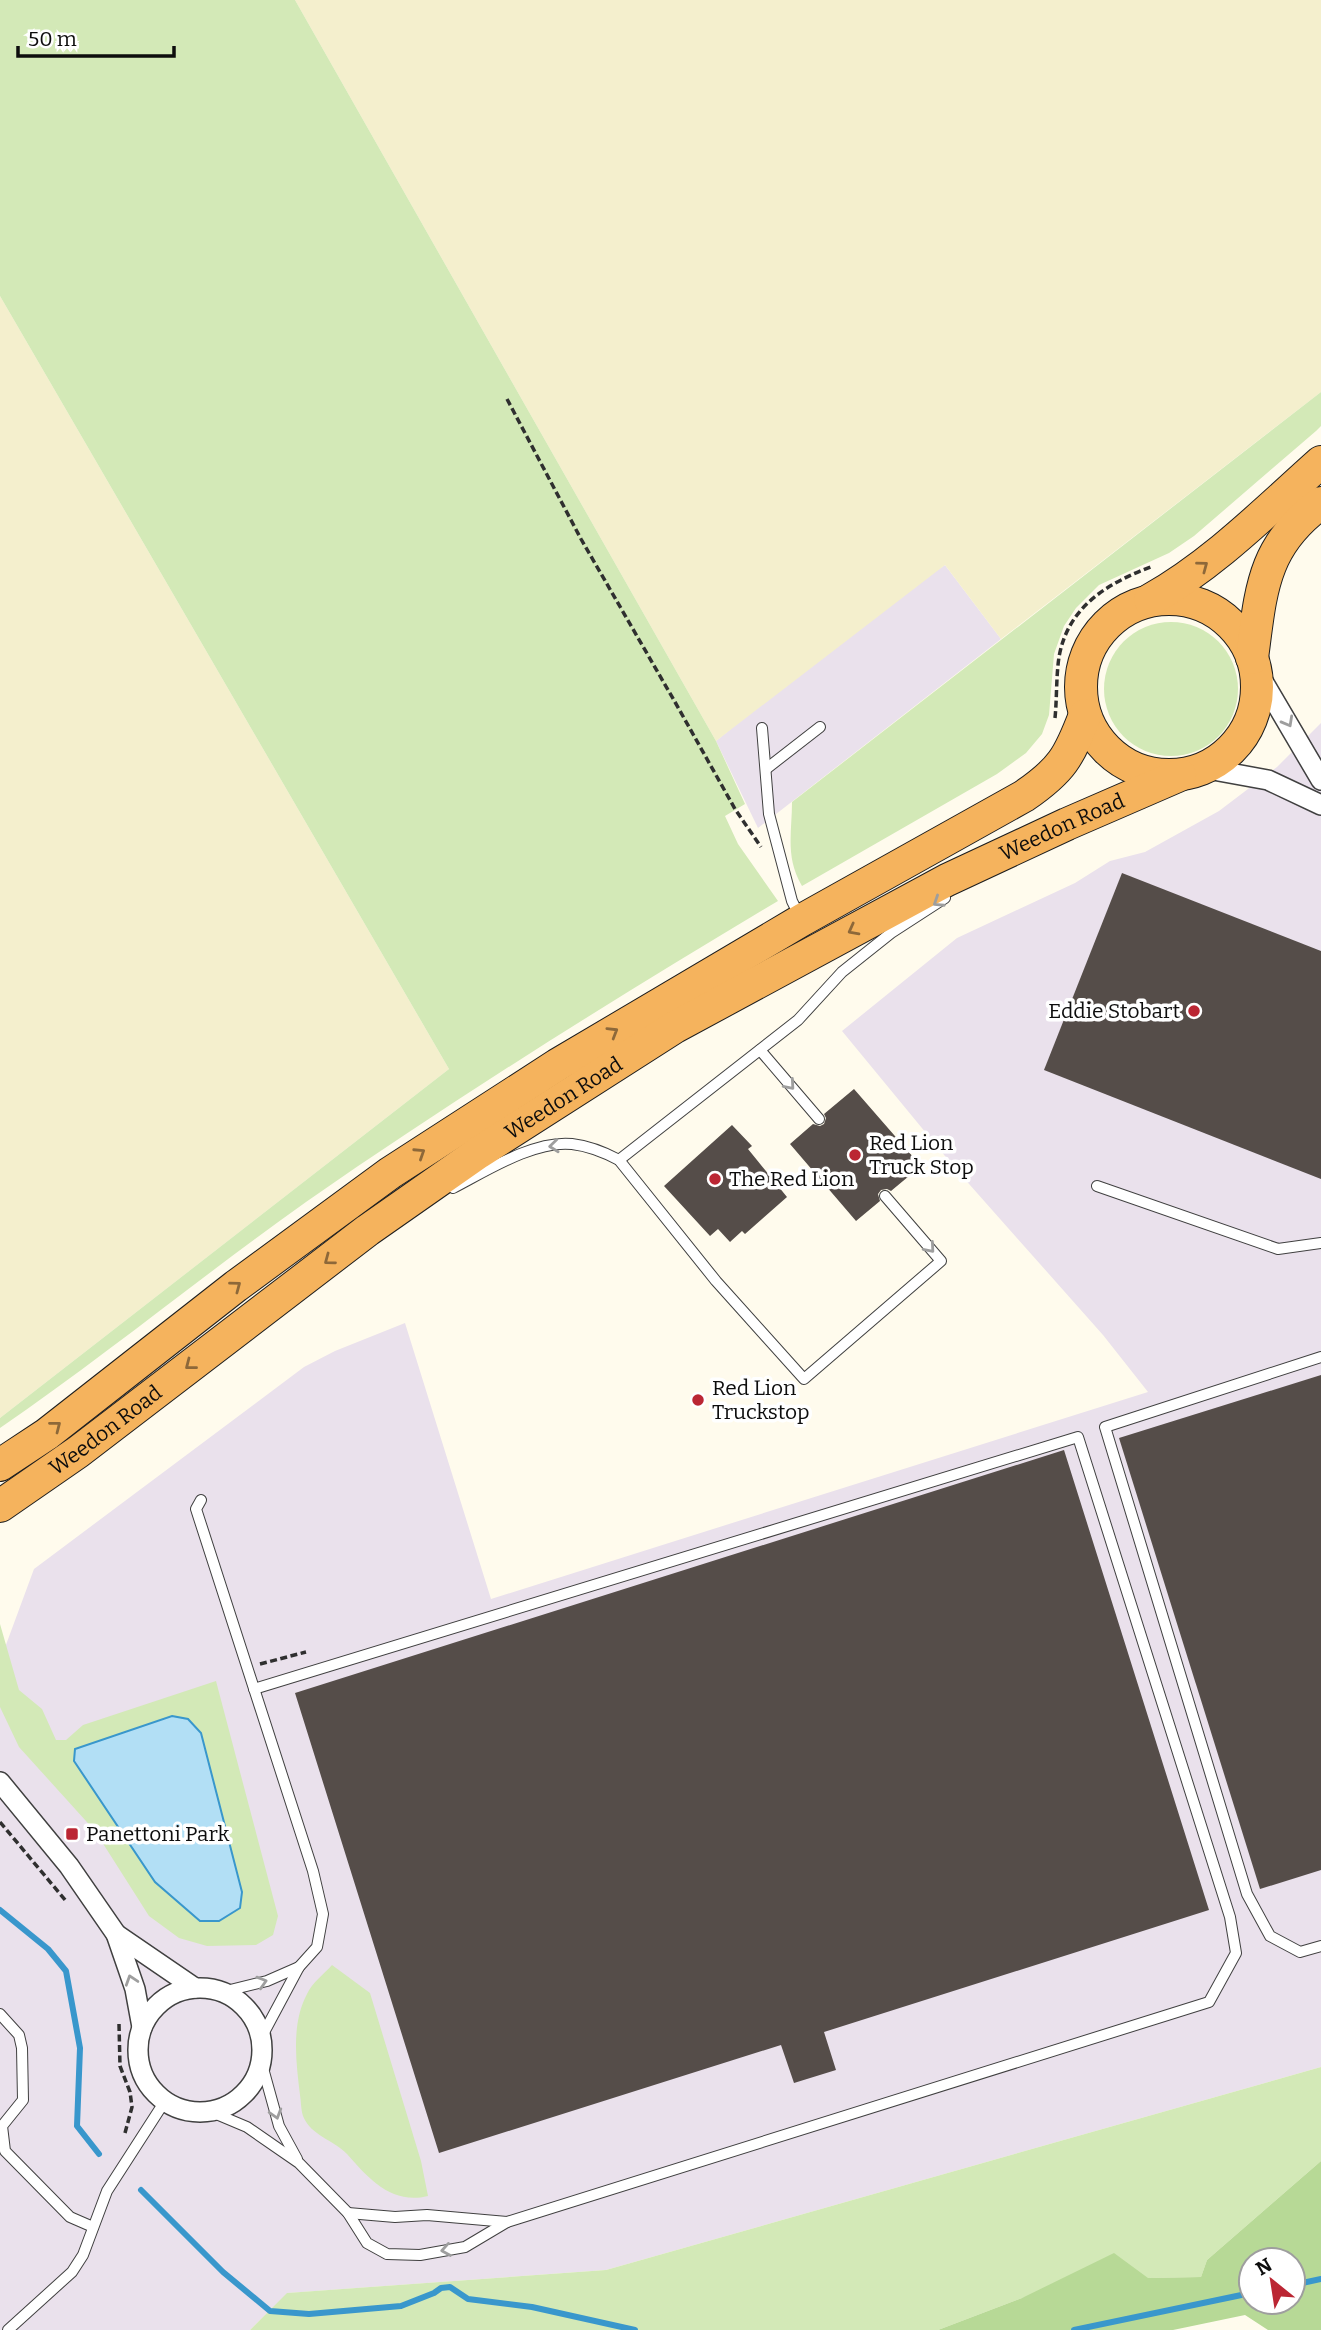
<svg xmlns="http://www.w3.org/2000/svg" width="1321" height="2330" viewBox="0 0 1321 2330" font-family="Bitter,serif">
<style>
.industrial{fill:#eae1ec}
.farmland{fill:#f4efcd}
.green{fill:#d3e9b7;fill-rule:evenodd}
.forest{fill:#b7d996;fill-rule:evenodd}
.water{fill:#b2dff5;stroke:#3997cc;stroke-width:2}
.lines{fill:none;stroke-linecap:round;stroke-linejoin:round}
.stream{stroke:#3997cc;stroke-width:6}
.building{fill:#554d49}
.service-casing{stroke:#404040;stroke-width:12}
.minor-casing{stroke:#404040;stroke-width:22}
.trunk-casing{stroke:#1e1e1e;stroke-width:34}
.path{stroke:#2f2f2f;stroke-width:3.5;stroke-dasharray:7 3.5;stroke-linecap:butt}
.service{stroke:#fff;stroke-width:10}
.minor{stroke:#fff;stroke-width:19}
.trunk{stroke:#f5b35d;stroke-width:32}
.oneway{stroke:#8d6839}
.oneway2{stroke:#9e9e9e}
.poi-dot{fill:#bb2633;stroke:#fff;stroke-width:2.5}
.labels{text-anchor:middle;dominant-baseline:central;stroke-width:7;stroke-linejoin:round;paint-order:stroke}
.street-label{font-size:21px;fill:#0d0d0d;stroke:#fff}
.poi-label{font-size:21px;fill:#0d0d0d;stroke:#fff;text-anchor:start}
</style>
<rect width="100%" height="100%" fill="#fffbed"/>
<!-- industrial -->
<g class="industrial">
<polygon points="945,565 1001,639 758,828 716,741 869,616"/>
<polygon points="1321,723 1321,2067 606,2270 288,2293 250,2330 0,2330 0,1661 34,1569 304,1367 335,1351 405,1323 491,1599 1148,1392 1103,1335 954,1167 842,1031 957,938 1075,883 1110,861 1145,852 1219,811 1277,767"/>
</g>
<!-- farmland -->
<g class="farmland">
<polygon points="295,0 1321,0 1321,392 1001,639 945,565 716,741"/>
<polygon points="0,296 449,1069 0,1418"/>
</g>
<!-- green -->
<g class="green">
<path d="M0,0H295L716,741L745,804L725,816L738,844L778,901C617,997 460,1095 306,1202C203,1275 105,1356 0,1428V1418L449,1069L0,296Z"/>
<path d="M1321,392V426L1316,431L1194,536L1169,553L1099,585L1076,608L1064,626L1054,654L1049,715L1042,734L1026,753L997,774L802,886C785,857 792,833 792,802Z"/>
<circle cx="1171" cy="689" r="67"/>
<path d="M0,1624L19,1690L42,1709L56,1740H66L83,1725L216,1681L278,1916L273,1935L256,1945L207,1946L179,1938L149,1916L95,1831L19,1747L0,1707ZM188,1719L201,1734L242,1892L240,1908L155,1882L74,1761Z"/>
<path d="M332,1965L370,1993L421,2161L428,2196C392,2205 369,2179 347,2154C334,2140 311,2136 303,2116C301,2110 301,2101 300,2095C296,2062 291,2024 307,1994C312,1983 324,1974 332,1965Z"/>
<polygon points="1321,2067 1321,2161 1207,2260 1201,2277 1148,2278 1022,2298 938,2330 250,2330 287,2293 606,2270"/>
</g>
<!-- forest -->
<path class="forest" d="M1321,2161V2330H1268L1245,2315L1173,2330H938L1022,2298L1114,2253L1148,2278L1201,2277L1207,2260ZM1251,2260H1293V2302H1251Z"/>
<!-- water -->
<polygon class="water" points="172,1716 188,1719 201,1733 242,1892 240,1908 219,1921 200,1921 155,1882 74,1761 75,1749"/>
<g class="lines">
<!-- stream -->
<g class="stream">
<polyline points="0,1910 48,1949 66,1971 80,2048 77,2126 99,2154"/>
<polyline points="141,2190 223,2272 270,2311 309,2314 401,2306 434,2293 441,2288 450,2287 468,2299 532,2307 635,2330"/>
<polyline points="1293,2285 1321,2279"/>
<polyline points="1074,2330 1251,2293"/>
</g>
</g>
<!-- building -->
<g class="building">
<polygon points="1122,873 1321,951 1321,1179 1044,1070"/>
<polygon points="854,1089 921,1166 891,1191 887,1189 881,1190 878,1194 880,1201 856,1221 790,1144 813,1124 820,1126 824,1124 826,1118 824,1114"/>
<polygon points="732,1125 752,1146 748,1149 787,1197 745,1234 742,1231 730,1242 718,1229 710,1236 664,1186"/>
<polygon points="1321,1375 1321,1870 1260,1889 1119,1438"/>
<polygon points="1064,1450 1209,1910 824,2032 836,2070 794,2083 781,2045 439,2153 295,1693"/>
</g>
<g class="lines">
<!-- service casing -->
<g class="service-casing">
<g id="service">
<polyline points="762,728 769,814 792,901 799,915"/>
<polyline points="766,769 820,727"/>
<polyline points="760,1050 819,1119"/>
<polyline points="619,1160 798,1020 842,972 891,933 945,898"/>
<polyline points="1097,1186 1278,1249 1321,1243"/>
<path d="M453,1188C486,1171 534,1140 572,1144C589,1146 604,1152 619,1160L716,1281L804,1379L941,1261L885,1196"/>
<polyline points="1321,1357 1105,1427 1247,1894 1270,1936 1300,1952 1321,1946"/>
<polyline points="201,1500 196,1509 313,1871 323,1914 317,1947 299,1967 261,2038"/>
<polyline points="222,1992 267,1981 299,1967"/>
<polyline points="0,2014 19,2035 22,2048 23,2100 2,2126 5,2151 70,2217 93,2227"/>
<polyline points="261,2061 279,2126 297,2159"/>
<polyline points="209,2111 247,2127 299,2163 348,2213 367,2243 387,2254 420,2255 465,2247 507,2222 1209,2002 1236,1953 1230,1917 1078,1437 254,1689"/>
<polyline points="348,2213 395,2217 427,2215 507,2222"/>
<polyline points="8,2330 72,2272 83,2255 107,2191 165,2101"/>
</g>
</g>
<!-- minor casing -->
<g class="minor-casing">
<g id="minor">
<polyline points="1254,666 1321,780"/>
<polyline points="1202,768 1268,780 1321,805"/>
<polyline points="0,1782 69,1866 116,1934 135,1989 142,2027"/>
<polyline points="116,1934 195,1988"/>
<circle cx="200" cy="2050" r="62"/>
</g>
</g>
<!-- trunk casing -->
<g class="trunk-casing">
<g id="trunk">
<circle cx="1169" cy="687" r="88"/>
<path d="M1150,600C1214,564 1266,511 1321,462"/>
<path d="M1252,658C1261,591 1262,546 1321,503"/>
<path d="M0,1465L47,1434L236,1286L390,1173L557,1065L802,920L1024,796C1062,770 1069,757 1085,715"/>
<path id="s1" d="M0,1506L78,1452L368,1230L478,1153L675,1027L947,880L1067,824L1180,775"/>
</g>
</g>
<!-- path -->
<g class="path">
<polyline points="507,399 581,539 675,702 735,809 761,847"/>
<path d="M1055,718C1057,698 1056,677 1059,657C1068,606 1108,583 1153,566"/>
<polyline points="260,1664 306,1652"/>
<polyline points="0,1822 66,1901"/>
<polyline points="119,2024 120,2066 130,2092 132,2107 125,2133"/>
</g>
<!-- service -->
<use href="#service" class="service"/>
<!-- minor -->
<use href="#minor" class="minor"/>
<!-- trunk -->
<use href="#trunk" class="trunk"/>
</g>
<!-- one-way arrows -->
<defs><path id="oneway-chevron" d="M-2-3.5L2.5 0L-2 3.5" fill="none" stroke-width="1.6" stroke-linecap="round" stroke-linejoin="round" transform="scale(1.75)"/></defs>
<g class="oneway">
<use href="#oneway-chevron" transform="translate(1203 566) rotate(-37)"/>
<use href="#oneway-chevron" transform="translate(853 930) rotate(152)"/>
<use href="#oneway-chevron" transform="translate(613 1032) rotate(-31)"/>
<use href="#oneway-chevron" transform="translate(420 1153) rotate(-33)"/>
<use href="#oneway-chevron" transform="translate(329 1260) rotate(143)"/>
<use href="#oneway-chevron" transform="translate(236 1286) rotate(-37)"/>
<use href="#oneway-chevron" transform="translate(190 1365) rotate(142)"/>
<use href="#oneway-chevron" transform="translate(56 1426) rotate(-38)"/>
</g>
<g class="oneway2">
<use href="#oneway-chevron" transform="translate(1288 722) rotate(61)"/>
<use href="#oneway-chevron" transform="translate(938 902) rotate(147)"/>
<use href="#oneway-chevron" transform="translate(790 1085) rotate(49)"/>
<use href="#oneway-chevron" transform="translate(554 1146) rotate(174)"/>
<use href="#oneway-chevron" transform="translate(930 1248) rotate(49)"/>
<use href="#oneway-chevron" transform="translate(131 1980) rotate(-108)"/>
<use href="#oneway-chevron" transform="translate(262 1982) rotate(-17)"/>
<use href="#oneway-chevron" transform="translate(276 2114) rotate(73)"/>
<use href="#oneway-chevron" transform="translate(446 2250) rotate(170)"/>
</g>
<!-- markers -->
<g class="poi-dot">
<circle cx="1194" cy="1011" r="7"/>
<circle cx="855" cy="1155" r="7"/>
<circle cx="715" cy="1179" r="7"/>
<circle cx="698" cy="1400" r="7"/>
<rect x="65" y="1827" width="14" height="14" rx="3.5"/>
</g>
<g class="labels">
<!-- street labels -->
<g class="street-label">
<text stroke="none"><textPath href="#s1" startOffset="1264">Weedon Road</textPath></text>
<text stroke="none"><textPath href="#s1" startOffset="696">Weedon Road</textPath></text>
<text stroke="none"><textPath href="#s1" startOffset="130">Weedon Road</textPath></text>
</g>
<!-- poi labels -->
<g class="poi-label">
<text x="1180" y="1011" text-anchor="end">Eddie Stobart</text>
<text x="869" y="1143">Red Lion<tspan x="869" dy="24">Truck Stop</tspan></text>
<text x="729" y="1179">The Red Lion</text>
<text x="712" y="1388">Red Lion<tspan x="712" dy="24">Truckstop</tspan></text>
<text x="86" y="1834">Panettoni Park</text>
</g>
</g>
<!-- north arrow -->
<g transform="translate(1272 2281) rotate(330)"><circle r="33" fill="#ffffff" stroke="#9e9e9e" stroke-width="2"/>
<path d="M0-5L12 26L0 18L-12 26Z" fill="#bb2633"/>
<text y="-10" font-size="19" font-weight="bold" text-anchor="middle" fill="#0d0d0d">N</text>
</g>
<!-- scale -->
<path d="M18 46v10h156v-10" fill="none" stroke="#0d0d0d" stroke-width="3.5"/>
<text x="28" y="46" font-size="21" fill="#0d0d0d" stroke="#ffffff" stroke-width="5" paint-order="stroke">50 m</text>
</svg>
